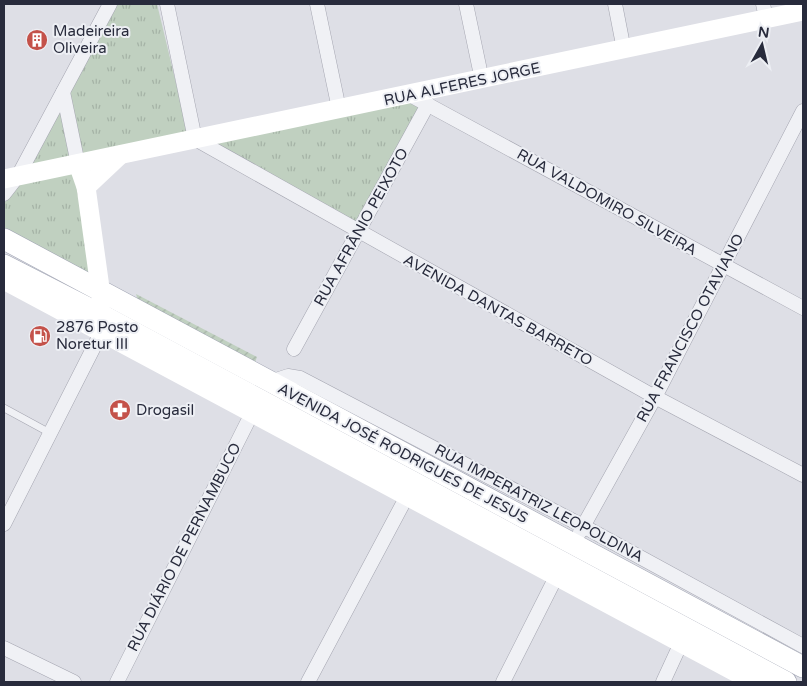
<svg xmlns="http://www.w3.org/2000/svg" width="807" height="686" viewBox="0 0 807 686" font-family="'Varela Round',sans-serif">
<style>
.grass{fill:url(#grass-tufts)}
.garden{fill:url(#garden-furrows)}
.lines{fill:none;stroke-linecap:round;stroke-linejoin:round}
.lane-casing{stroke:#a4a5b0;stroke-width:8}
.street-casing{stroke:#a4a5b0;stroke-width:15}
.primary-casing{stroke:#9ea2b1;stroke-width:22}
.lane{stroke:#f0f1f5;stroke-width:7}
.street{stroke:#f0f1f5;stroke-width:14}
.secondary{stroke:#fff;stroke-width:19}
.primary{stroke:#fff;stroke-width:21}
.labels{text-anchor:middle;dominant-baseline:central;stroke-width:4;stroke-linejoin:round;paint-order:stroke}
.poi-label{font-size:15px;fill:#282b3c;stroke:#edeff4;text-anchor:start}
.street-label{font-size:15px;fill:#282b3c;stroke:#edeff4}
</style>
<defs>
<pattern id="grass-tufts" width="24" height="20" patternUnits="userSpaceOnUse" patternTransform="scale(1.25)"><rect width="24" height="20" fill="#c0d0c0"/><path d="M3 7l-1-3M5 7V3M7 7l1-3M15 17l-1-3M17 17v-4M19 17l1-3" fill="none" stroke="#a5b3a6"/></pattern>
<pattern id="garden-furrows" width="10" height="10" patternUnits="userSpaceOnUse" patternTransform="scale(1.25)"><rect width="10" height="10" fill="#c0d0c0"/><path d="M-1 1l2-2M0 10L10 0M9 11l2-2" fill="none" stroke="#a5b3a6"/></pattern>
</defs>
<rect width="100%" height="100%" fill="#dedfe6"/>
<!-- grass -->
<g class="grass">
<polygon points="112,4 157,4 189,137 79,161 65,92"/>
<polygon points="62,96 76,163 21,174"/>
<polygon points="408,101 421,107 356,225 218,146 217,141"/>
<polygon points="76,166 100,289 4,236 4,204 19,178"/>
</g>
<!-- garden -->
<polygon class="garden" points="136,294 257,357 253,368 140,308"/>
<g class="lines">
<!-- lane casing -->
<g class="lane-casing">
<polyline id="lane" points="4,408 50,433"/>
</g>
<!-- street casing -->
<g class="street-casing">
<g id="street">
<polyline points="167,4 195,139 655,397 803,475"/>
<polyline points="317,4 339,109"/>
<polyline points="466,4 482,80"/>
<polyline points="615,4 624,50"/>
<polyline points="763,4 766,18"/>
<polyline points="63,92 78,164"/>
<polyline points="410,95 803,308"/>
<polyline points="4,194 18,176 110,4"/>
<polyline points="294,349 428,104"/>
<polyline points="270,382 288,376 300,378 583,526 803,646"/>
<polyline points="4,524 102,331"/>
<polyline points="580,532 655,397 803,111"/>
<polyline points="4,648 74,682"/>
<polyline points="117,682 252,413"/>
<polyline points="308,682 407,496"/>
<polyline points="503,682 557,575"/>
<polyline points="663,682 681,643"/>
</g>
</g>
<!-- primary casing -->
<g class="primary-casing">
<g id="primary">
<polyline points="4,239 803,667"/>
<polyline points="4,265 102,315 786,682"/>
</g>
</g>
<!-- lane -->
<use href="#lane" class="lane"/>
<!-- street -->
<use href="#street" class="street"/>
<!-- secondary -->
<g class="secondary">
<polyline points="78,164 86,187 102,302"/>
<polyline points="4,179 803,11"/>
<polyline points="86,187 120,155"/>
<polyline points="4,280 754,682"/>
</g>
<!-- primary -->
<use href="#primary" class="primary"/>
</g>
<!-- icons -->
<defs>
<g id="building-disc" transform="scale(1.125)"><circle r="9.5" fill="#c4524a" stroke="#edeff4"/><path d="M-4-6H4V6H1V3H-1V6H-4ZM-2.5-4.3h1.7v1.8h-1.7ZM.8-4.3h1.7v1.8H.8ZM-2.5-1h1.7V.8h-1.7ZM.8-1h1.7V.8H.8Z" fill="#fff"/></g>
<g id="fuel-disc" transform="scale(1.125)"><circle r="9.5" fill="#c4524a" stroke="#edeff4"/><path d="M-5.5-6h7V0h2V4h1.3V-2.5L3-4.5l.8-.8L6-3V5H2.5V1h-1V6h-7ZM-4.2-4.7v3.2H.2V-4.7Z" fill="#fff"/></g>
<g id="pharmacy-disc" transform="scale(1.125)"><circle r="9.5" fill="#c4524a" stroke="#edeff4"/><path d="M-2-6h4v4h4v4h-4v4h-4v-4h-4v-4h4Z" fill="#fff"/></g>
</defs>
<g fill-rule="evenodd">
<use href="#building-disc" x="37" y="40"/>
<use href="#fuel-disc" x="40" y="336"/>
<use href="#pharmacy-disc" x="120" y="410"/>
</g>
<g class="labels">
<!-- poi labels -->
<g class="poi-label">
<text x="53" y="31">Madeireira<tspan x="53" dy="17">Oliveira</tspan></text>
<text x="56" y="327">2876 Posto<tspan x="56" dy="17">Noretur III</tspan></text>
<text x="136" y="410">Drogasil</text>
</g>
<!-- street labels -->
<g class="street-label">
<text transform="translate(462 84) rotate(-12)">RUA ALFERES JORGE</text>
<text transform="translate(607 202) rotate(29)">RUA VALDOMIRO SILVEIRA</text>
<text transform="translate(361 227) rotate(-61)">RUA AFRÂNIO PEIXOTO</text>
<text transform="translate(498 310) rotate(29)">AVENIDA DANTAS BARRETO</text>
<text transform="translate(690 328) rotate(-62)">RUA FRANCISCO OTAVIANO</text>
<text transform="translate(403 453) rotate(28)">AVENIDA JOSÉ RODRIGUES DE JESUS</text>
<text transform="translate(539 503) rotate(28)">RUA IMPERATRIZ LEOPOLDINA</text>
<text transform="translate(184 547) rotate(-63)">RUA DIÁRIO DE PERNAMBUCO</text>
</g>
</g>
<!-- border -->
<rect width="807" height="686" fill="none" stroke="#282b3c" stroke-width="10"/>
<!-- north arrow -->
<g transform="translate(762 45) rotate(8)" stroke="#edeff4" stroke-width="4" paint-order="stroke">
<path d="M0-4L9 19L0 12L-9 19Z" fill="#282b3c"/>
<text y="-8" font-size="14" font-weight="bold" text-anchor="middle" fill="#282b3c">N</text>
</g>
</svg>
